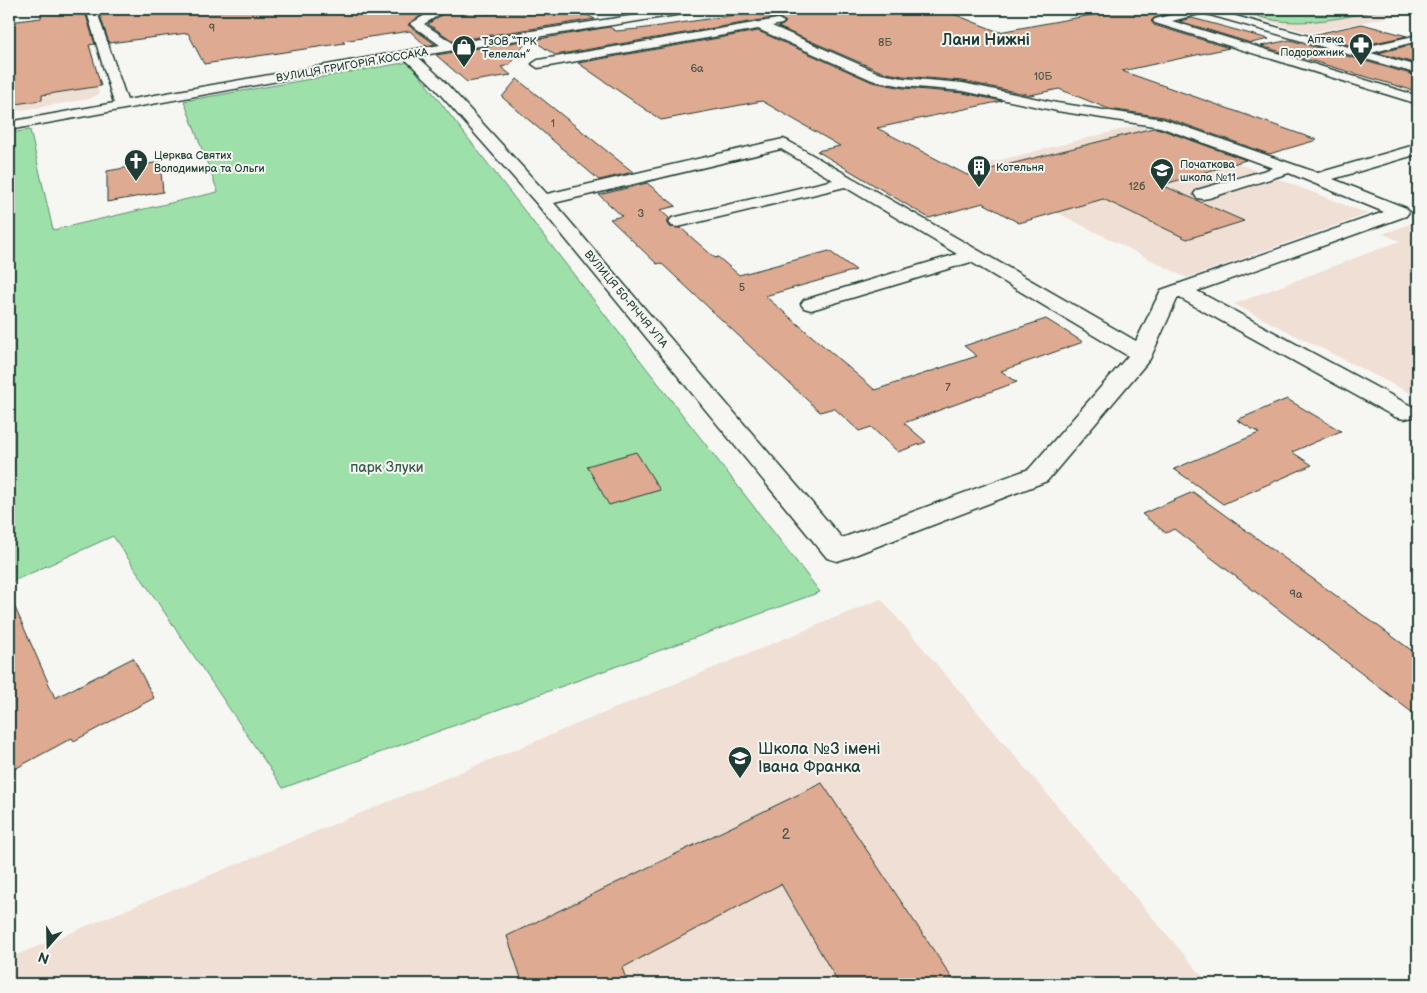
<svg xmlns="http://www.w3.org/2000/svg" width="1427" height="993" viewBox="0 0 1427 993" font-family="'Balsamiq Sans',sans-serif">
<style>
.built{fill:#efdfd5}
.green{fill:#9ee0aa;stroke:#5e8e6f}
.building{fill:#deaa91;stroke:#1f3d34}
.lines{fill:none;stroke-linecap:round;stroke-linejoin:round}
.minor-casing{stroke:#1f3d34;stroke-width:3}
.minor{fill:#f6f6f2;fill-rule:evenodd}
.labels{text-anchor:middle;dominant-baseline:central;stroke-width:4;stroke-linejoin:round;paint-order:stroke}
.number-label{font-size:11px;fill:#4f584b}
.far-poi-label{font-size:11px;fill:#1f3d34;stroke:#f6f6f2;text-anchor:start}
.far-street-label{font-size:11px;fill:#1f3d34;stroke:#f6f6f2}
.park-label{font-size:14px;fill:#385e4c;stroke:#f6f6f2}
.near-number-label{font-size:14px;fill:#4f584b}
.far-district-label{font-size:16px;font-weight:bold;fill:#1f3d34;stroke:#f6f6f2}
.near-poi-label{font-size:16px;fill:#1f3d34;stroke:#f6f6f2;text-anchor:start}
</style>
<rect width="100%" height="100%" fill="#f6f6f2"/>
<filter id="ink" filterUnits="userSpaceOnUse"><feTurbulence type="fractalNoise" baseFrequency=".02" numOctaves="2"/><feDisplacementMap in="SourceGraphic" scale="10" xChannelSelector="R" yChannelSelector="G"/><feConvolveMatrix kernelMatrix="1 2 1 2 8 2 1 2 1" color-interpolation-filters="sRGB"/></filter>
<g filter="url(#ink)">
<!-- built -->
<g class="built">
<polygon points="1223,9 1418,9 1418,11 1310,33"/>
<polygon points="90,37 99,94 89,99 9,112 9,47"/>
<polygon points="1139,125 1368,214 1187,278 969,168"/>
<polygon points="1418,221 1418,397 1234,304 1400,241 1383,234"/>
<polygon points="881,599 1209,984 9,984 9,958"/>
</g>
<!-- green -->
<g class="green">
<path d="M1241,9H1386C1340,18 1285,33 1241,9Z"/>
<polygon points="409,62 820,592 283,788 113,536 9,583 9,133 30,130 53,230 218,192 184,101"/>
</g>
<!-- building -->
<g class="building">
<polygon points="41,9 84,9 95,44 89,45 101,86 42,95 42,100 9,105 9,22 41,18"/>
<polygon points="98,9 416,9 422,15 408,25 435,44 426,46 410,31 342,41 345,43 204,64 188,33 109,43"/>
<polygon points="434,9 485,9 485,14 496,13 490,9 575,9 595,19 453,41 428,24 441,15"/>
<polygon points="776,9 925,9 925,14 946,11 999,32 1124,9 1161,9 1174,12 1154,18 1151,21 1154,25 1229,48 1122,71 1317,140 1269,154 1164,117 1109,109 1059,89 1030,95 963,81 903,76 882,72 778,27 783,25 786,22 778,17 555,55 533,40 609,27 616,31 639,29"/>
<polygon points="1192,18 1269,39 1251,43 1179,21"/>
<polygon points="1362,24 1407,36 1356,47 1312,35"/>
<polygon points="758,31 872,82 903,88 963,93 1002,101 877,128 967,175 1153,128 1160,129 1246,160 1162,185 1244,221 1187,239 1103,199 1019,223 983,203 929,218 817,151 840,146 762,101 661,120 578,63"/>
<polygon points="528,40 509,65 501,67 511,75 467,82 436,55"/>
<polygon points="1290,40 1418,76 1418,92 1261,46"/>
<polygon points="1418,43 1418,64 1378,53"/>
<polygon points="517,79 633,172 599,180 502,97"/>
<polygon points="160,162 163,192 107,202 107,171"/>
<polygon points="647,183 676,206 660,210 669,218 667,222 670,227 681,228 715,258 718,257 739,275 829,251 856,270 765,296 875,390 977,356 964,346 1046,319 1083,342 1001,371 1017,382 904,423 926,442 898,452 871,427 859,431 834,408 820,412 661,263 657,264 610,219 622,216 599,195"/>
<polygon points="1287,399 1341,431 1292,452 1312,465 1223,504 1174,469 1259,433 1237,420"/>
<polygon points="636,452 660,490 609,505 587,466"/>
<polygon points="1193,492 1418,655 1418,717 1174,529 1166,533 1142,514"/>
<polygon points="9,594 55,698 133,658 154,698 74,741 72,738 9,772"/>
<polygon points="822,783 956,984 839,984 781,884 622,968 628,984 523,984 507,936"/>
</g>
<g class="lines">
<!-- minor casing -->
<g class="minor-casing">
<g id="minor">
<path d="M86,9H96L127,100L440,45L410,24L425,15L418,9C426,9 433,8 439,15L424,24L453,43L676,9H700L695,12L417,56L442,79L547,194L783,139L788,141L1136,341L1161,290L1384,212L1289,173L1209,198L1203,199L1197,198L1194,194L1197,190L1273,168L1160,127L1057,111L963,91L903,86L872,80L758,29L538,68L532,64L538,60L778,19L784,22L782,24L772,26L881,74L903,78L963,83L1057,103L1163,119L1318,173L1418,144V154L1333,179L1406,208L1409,212L1406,216L1197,291L1413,407L1416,412L1413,417L1404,419L1395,417L1178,297L1150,359L1047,481L847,558L837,561L827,558L537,204L432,85L404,58L9,130V122L114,103ZM781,149L833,180L672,218L669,222L672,226L678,227L845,187L957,254L804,300L801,304L804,308L811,310L818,308L971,262L1128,356L1029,469L842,538L554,203Z"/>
<polygon points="1194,9 1210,9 1356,49 1418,35 1418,41 1371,53 1418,66 1418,74 1203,13 1172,21 1418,96 1418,104 1155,23 1153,21 1155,19"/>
</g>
</g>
<!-- minor -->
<use href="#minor" class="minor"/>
</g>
</g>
<!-- icons -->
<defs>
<g id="pharmacy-pin" transform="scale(1.25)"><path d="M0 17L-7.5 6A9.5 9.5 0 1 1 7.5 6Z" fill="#1f3d34" stroke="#f6f6f2"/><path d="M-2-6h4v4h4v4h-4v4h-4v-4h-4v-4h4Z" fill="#fff"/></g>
<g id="shop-pin" transform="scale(1.25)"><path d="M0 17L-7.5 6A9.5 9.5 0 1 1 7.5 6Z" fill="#1f3d34" stroke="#f6f6f2"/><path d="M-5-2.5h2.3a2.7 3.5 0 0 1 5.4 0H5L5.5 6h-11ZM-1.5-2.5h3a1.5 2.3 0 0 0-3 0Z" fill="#fff"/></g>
<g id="church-pin" transform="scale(1.25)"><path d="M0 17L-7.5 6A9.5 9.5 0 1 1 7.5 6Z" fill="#1f3d34" stroke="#f6f6f2"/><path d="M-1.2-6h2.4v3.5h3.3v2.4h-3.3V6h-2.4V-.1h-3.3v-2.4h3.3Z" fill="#fff"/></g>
<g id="building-pin" transform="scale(1.25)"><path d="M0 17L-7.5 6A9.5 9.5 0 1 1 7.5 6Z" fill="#1f3d34" stroke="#f6f6f2"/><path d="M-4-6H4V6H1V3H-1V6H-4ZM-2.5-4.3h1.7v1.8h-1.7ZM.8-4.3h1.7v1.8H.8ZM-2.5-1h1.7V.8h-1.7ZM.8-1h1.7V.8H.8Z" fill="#fff"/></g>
<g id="school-pin" transform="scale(1.25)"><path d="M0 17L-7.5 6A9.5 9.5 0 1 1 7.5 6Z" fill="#1f3d34" stroke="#f6f6f2"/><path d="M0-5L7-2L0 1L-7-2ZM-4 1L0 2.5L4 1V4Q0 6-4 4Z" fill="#fff"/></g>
</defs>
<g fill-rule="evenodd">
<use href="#pharmacy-pin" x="1361" y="45"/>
<use href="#shop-pin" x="464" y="47"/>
<use href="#church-pin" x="136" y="161"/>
<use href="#building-pin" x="979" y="167"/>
<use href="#school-pin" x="1162" y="170"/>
<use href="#school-pin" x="740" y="758"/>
</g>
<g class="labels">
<!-- number labels -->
<g class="number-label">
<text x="212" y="28">9</text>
<text x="885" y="42">8Б</text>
<text x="697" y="68">6а</text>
<text x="1043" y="76">10Б</text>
<text x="553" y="123">1</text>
<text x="1137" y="186">12б</text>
<text x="641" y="213">3</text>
<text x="742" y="287">5</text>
<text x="948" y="387">7</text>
<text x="1296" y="594">9а</text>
</g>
<!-- far-poi labels -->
<g class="far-poi-label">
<text x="1344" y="39" text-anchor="end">Аптека<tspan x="1344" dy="13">Подорожник</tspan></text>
<text x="482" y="41">ТзОВ “ТРК<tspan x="482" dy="13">Телелан”</tspan></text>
<text x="154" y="155">Церква Святих<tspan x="154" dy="13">Володимира та Ольги</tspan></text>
<text x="1180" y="164">Початкова<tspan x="1180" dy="13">школа №11</tspan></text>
<text x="996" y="167">Котельня</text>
</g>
<!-- far-street labels -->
<g class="far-street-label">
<text transform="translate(352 65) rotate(-10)">ВУЛИЦЯ ГРИГОРІЯ КОССАКА</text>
<text transform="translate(626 299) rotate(50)">ВУЛИЦЯ 50-РІЧЧЯ УПА</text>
</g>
<!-- park labels -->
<g class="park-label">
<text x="387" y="467">парк Злуки</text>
</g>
<!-- near-number labels -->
<g class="near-number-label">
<text x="786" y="834">2</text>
</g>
<!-- far-district labels -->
<g class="far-district-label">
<text x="986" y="40">Лани Нижні</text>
</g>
<!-- near-poi labels -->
<g class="near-poi-label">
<text x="758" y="749">Школа №3 імені<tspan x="758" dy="18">Івана Франка</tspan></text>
</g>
</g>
<!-- margin -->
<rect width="1427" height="993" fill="none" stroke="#f6f6f2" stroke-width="30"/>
<rect x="15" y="15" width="1397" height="963" fill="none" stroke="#1f3d34" stroke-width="2" filter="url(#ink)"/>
<!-- north arrow -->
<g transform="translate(48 946) rotate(200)" stroke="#f6f6f2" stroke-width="4" paint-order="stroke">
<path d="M0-4L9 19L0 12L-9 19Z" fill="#1f3d34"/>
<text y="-8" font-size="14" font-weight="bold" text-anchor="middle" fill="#1f3d34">N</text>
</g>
</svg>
